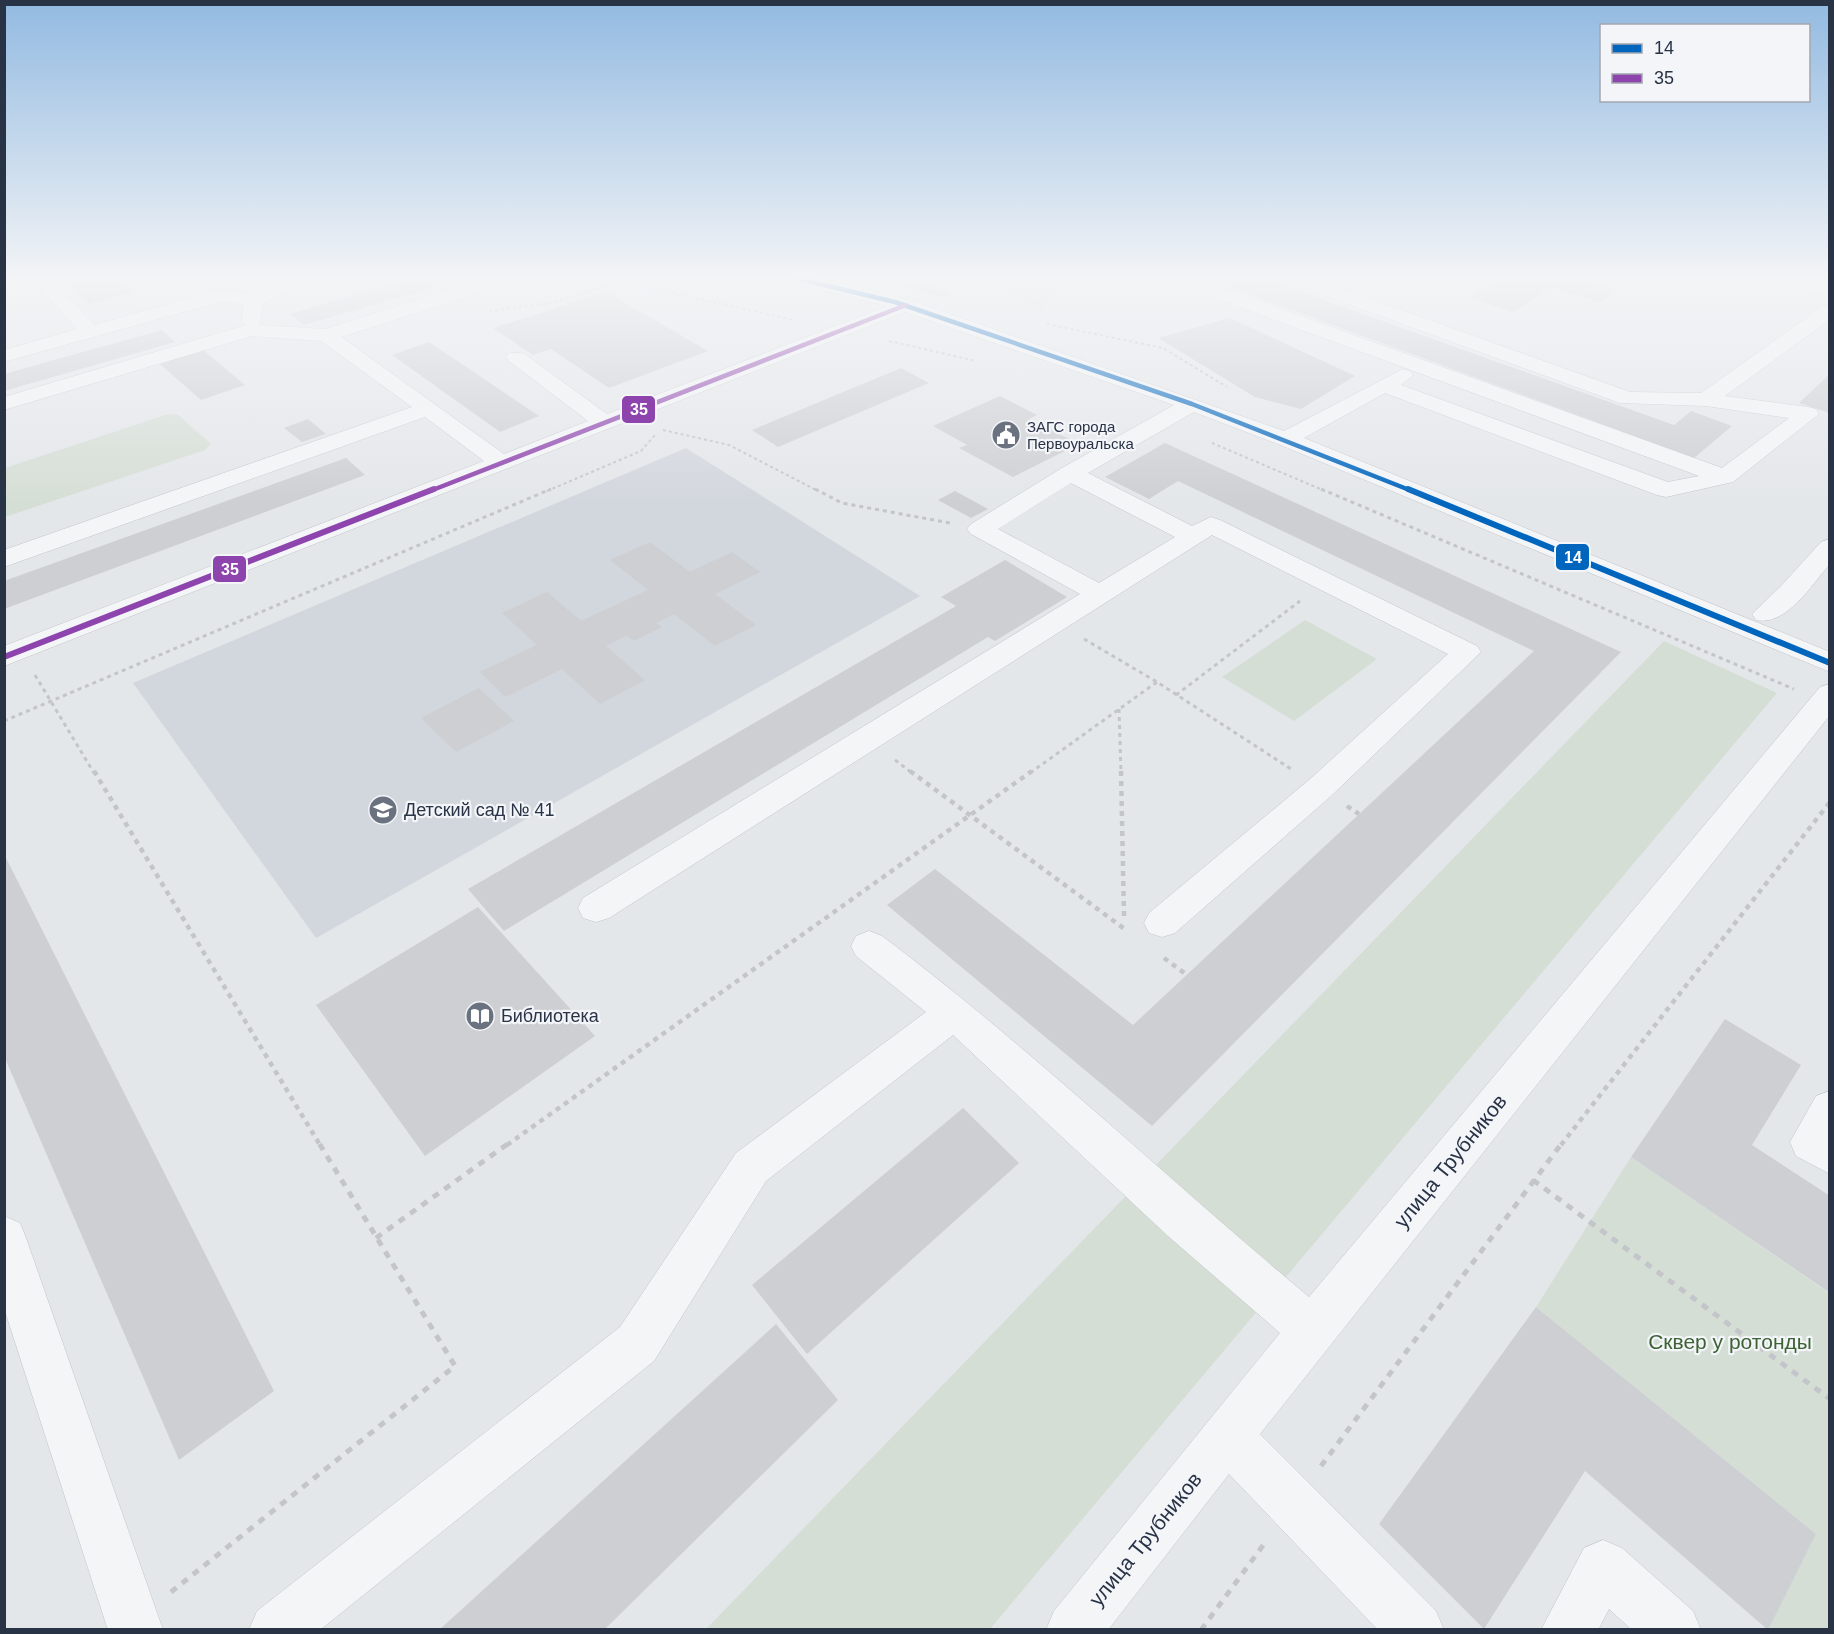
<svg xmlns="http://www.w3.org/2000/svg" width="1834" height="1634" viewBox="0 0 1834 1634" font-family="Arial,sans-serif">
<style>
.built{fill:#d2d6dd}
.green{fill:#d5ded5}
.building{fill:#cdcfd2}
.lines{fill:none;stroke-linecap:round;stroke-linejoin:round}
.minor-casing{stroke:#c2c5c8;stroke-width:1}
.path-far3{stroke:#c3c5ca;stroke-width:2;stroke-dasharray:3 3;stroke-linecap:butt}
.path-far2{stroke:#c3c5ca;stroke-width:3;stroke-dasharray:4 4;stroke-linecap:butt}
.path-far1{stroke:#c3c5ca;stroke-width:4.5;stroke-dasharray:5 5;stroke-linecap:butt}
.path{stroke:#c3c5ca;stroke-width:5;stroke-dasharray:7 7;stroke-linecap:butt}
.minor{fill:#f4f5f7;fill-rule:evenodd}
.bus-1-far1-casing{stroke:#f3f5f9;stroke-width:8}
.bus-1-casing{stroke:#f3f5f9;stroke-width:10}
.bus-2-far1-casing{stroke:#f3f5f9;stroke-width:8}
.bus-2-casing{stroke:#f3f5f9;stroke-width:10}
.bus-1-far1{stroke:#0065bd;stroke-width:4.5}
.bus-1{stroke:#0065bd;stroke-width:6}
.bus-2-far1{stroke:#8e44ad;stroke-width:4.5}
.bus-2{stroke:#8e44ad;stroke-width:6}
.labels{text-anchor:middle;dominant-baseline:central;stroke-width:4.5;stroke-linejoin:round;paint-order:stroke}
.far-poi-label{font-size:15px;fill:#293346;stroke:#f3f5f9;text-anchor:start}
.poi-label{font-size:18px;fill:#293346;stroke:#f3f5f9;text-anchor:start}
.near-street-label{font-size:21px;fill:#293346;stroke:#f3f5f9}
.near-park-label{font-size:21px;fill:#3d6335;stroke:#f3f5f9}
.line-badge{stroke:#f3f5f9;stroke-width:2}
.badge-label{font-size:16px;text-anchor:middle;font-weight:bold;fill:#fff}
</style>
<rect width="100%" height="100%" fill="#e4e7ea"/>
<!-- built -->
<polygon class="built" points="686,448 920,596 316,938 133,683"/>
<!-- green -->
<g class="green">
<polygon points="1027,276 1093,276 1058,287 1041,308 1003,289"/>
<polygon points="177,414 211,444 205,450 5,517 5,468 165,415"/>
<polygon points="1305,620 1377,659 1294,721 1222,677"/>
<polygon points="1664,641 1777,693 990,1629 705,1630"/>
<polygon points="1631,1157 1829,1293 1829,1629 1768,1629 1816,1534 1536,1307"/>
</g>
<!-- building -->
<g class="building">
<polygon points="61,276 115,276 132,292 89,304"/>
<polygon points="421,276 468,277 304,325 290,314"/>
<polygon points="1235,276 1292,276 1276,283 1674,425 1691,411 1732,426 1694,458 1219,283"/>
<polygon points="1502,276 1570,276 1615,290 1600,302 1551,287 1515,312 1469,298"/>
<polygon points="916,282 952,293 943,298 907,287"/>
<polygon points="606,292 708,351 609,388 551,349 533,355 493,328"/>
<polygon points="1230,318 1355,376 1301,409 1255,397 1158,338"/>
<polygon points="162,330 175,342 4,391 4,374"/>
<polygon points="429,342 539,416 500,432 392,355"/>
<polygon points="203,350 245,385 201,400 160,364"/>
<polygon points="901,368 929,383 778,447 752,430"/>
<polygon points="1830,374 1830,413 1799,403"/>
<polygon points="1000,396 1037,415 1029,419 1079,444 1013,477 959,448 967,445 933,426"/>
<polygon points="308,419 326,434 302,442 284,428"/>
<polygon points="1165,443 1621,652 1152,1126 887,905 935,869 1133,1025 1534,651 1178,481 1149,499 1105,477"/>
<polygon points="346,458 365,475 4,609 4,581"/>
<polygon points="955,491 988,509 971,518 938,500"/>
<polygon points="650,542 690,572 732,552 760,572 715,594 756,625 715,646 674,614 656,623 662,627 634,641 627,635 606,646 645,680 600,704 562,669 505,697 480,672 537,645 502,613 547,592 581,621 648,590 610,560"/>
<polygon points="1005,560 1067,597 995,641 988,637 504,931 468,889 956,606 941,597"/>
<polygon points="479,688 514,721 456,752 421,718"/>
<polygon points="4,854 274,1391 179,1460 4,1056"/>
<polygon points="478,907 595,1036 425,1156 316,1005"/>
<polygon points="1725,1019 1801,1065 1752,1145 1830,1196 1830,1293 1631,1157"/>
<polygon points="963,1108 1019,1163 807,1354 752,1285"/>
<polygon points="1536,1307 1816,1534 1768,1630 1585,1471 1484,1629 1379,1524"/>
<polygon points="776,1324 838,1400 604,1630 439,1630"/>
</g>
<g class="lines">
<!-- minor casing -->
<g class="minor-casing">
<g id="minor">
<path d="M31,276H50L94,325L223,289L251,295L287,276H310L263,304L259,325L325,329L468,284H482L484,288L482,292L341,337L504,454L588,421L509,361L506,357L509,353H523L607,414L887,306L781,280L778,276H811L913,301L1284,431L1403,369L1410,371L1413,375L1401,385L1668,482L1699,476L1207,295L1205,291L1214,285L1221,287L1722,468L1789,418L1706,406L1620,403L1315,292L1313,288L1315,284H1329L1630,392L1701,393L1823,306L1830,304V319L1725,396L1808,407L1816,409L1819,414L1733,482L1666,497L1657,495L1385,393L1304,438L1830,652V672L1278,444L1194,412L1088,473L1192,526L1211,517L1220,520L1477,646L1481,652L1331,796L1175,933L1162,937L1149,933L1144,923L1149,913L1309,780L1448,654L1212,535L609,918L596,922L583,918L578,908L583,898L1080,594L971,534L967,529L971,524L1062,468L1174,405L905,312L4,666V646L484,461L425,417L4,567V550L412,407L321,341L252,336L4,410V397L246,325L242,321L244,305L223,301L4,362V350L77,329ZM1071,483L1175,537L1099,583L998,529Z"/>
<polygon points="1768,276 1798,276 1830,285 1830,296 1771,280"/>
<path d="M1830,539V564C1812,584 1786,627 1756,620L1752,614L1781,586L1821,542Z"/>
<path d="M1830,684V715L1260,1434L1436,1611L1444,1630H1378L1229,1474L1108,1630H1046L1054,1611L1280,1333L1168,1236L953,1035L766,1181L654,1361L320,1630H249L257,1611L620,1327L736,1153L926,1012L856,956L851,946L856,936L869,931L882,936C1031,1048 1166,1178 1309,1297L1820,687Z"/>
<polygon points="1830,1091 1830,1174 1796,1156 1790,1142 1816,1096"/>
<polygon points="4,1216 20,1223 26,1238 163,1630 108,1630 4,1308"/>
<polygon points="1603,1540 1622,1548 1693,1611 1701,1630 1632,1630 1609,1609 1598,1630 1541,1630 1584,1548"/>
</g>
</g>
<!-- path-far3 -->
<g class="path-far3">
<polyline points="596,276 794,320"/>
<polyline points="1037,284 1059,276"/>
<polyline points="489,311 551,303 622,281"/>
<polyline points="1047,324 1163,348 1227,387"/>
<polyline points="889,341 976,361"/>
<polyline points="663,430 729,445 818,491"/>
<polyline points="1212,443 1325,491"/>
<polyline points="547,491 641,451 657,433"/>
</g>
<!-- path-far2 -->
<g class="path-far2">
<polyline points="815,489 842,503 950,523"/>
<polyline points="1321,489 1794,689"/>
<polyline points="1084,639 1157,682 1291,769"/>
<polyline points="35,675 94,773"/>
<polyline points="1176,695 1300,601"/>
<polyline points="1119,709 1121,773"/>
<polyline points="4,721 551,489"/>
<polyline points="895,760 912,773"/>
<polyline points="1030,773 1157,682"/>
</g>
<!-- path-far1 -->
<g class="path-far1">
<polyline points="94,771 320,1145"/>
<polyline points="910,771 1126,930"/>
<polyline points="1121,771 1124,916"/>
<polyline points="1347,806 1359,814"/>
<polyline points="1164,958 1187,975"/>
<polyline points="507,1145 1032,771"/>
<polyline points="1561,1145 1830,802"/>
</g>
<!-- path -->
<g class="path">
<polyline points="1533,1180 1830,1399"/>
<polyline points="376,1238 509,1143"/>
<polyline points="1321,1466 1562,1143"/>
<polyline points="171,1592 455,1366 319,1143"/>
<polyline points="1201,1630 1267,1540"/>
</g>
<!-- minor -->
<use href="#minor" class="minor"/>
<!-- bus-1-far1 casing -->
<g class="bus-1-far1-casing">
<polyline id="bus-1-far1" points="787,276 895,302 1192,404 1412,491"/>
</g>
<!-- bus-1 casing -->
<g class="bus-1-casing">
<polyline id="bus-1" points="1408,489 1830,663"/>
</g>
<!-- bus-2-far1 casing -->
<g class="bus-2-far1-casing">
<polyline id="bus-2-far1" points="430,491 906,305"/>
</g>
<!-- bus-2 casing -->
<g class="bus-2-casing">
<polyline id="bus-2" points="4,657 434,489"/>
</g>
<!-- bus-1-far1 -->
<use href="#bus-1-far1" class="bus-1-far1"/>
<!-- bus-1 -->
<use href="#bus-1" class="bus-1"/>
<!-- bus-2-far1 -->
<use href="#bus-2-far1" class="bus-2-far1"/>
<!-- bus-2 -->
<use href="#bus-2" class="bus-2"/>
</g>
<!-- sky -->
<linearGradient id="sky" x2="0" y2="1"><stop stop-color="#92bae1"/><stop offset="0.55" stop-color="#f3f4f6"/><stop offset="1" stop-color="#f3f4f6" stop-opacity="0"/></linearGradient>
<rect width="1834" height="505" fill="url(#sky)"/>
<!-- icons -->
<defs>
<g id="civic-disc" transform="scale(1.5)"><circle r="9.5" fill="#6a727f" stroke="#f3f5f9"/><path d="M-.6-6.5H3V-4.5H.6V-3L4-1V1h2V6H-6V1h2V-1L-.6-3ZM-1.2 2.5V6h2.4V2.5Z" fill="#fff"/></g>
<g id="school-disc" transform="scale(1.5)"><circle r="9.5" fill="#6a727f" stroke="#f3f5f9"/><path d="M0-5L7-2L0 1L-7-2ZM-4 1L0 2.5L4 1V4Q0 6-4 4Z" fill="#fff"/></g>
<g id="library-disc" transform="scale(1.5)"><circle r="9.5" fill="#6a727f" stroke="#f3f5f9"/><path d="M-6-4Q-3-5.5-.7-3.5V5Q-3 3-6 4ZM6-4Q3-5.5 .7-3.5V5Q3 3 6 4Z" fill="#fff"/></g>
</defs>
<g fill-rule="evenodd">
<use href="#civic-disc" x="1006" y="435"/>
<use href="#school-disc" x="383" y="810"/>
<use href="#library-disc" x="480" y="1016"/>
</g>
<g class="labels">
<!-- far-poi labels -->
<g class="far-poi-label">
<text x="1027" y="426">ЗАГС города<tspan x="1027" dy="17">Первоуральска</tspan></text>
</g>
<!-- poi labels -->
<g class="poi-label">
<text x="404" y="810">Детский сад № 41</text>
<text x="501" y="1016">Библиотека</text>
</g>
<!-- near-street labels -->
<g class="near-street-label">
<text transform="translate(1450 1161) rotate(-51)">улица Трубников</text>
<text transform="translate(1145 1539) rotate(-51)">улица Трубников</text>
</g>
<!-- near-park labels -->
<g class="near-park-label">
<text x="1730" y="1341">Сквер у ротонды</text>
</g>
</g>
<g class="line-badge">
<rect x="621" y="395" width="35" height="29" rx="6" fill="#8e44ad"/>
<rect x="1555" y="543" width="35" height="28" rx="6" fill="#0065bd"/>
<rect x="212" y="555" width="35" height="28" rx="6" fill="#8e44ad"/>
</g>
<g class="badge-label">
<text x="639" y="415">35</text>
<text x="1573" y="563">14</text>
<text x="230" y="575">35</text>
</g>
<!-- border -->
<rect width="1834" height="1634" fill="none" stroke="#293346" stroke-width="12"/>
<!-- legend -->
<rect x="1600" y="24" width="210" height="78" fill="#f3f5f9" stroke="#a2a7b1" stroke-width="1.5"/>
<rect x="1612" y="44" width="30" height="9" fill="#0065bd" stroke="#a2a7b1" stroke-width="1.5"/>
<text x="1654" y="54" font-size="18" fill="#293346">14</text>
<rect x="1612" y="74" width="30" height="9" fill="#8e44ad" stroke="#a2a7b1" stroke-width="1.5"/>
<text x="1654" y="84" font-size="18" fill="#293346">35</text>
</svg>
